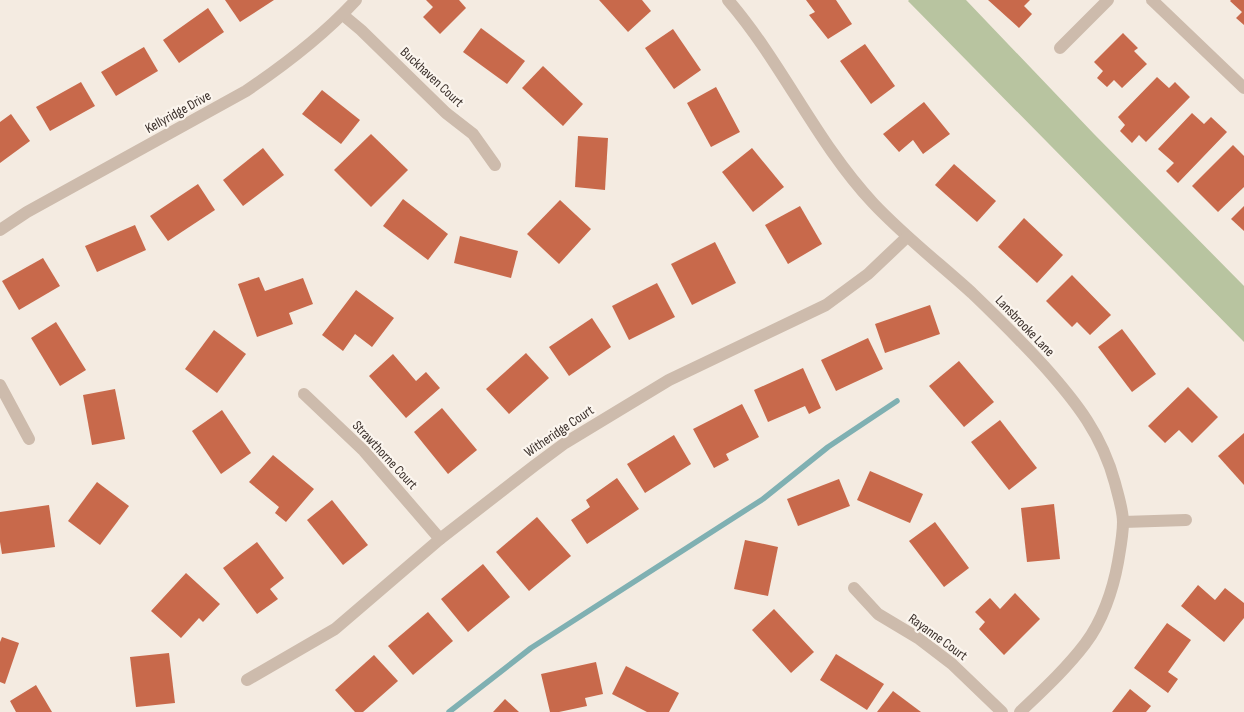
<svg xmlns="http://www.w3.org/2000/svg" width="1244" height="712" viewBox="0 0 1244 712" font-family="'Sofia Sans Condensed',sans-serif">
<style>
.green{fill:#b8c4a0}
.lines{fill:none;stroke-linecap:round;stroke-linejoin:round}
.stream{stroke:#7fb0b2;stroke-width:5.5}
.building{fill:#c8694b}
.street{stroke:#cdbbac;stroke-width:12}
.labels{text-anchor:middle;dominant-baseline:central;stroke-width:4.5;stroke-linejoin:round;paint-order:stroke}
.street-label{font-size:14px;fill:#3b302b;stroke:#fbf5ee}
</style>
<rect width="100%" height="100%" fill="#f4ebe1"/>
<!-- green -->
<polygon class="green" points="909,0 966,0 1094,134 1244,286 1244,342 908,1"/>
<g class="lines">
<!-- stream -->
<polyline class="stream" points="449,712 531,648 763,499 828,447 897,401"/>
</g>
<!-- building -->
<g class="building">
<polygon points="225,0 274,0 240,22"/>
<polygon points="426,0 459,0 466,8 440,34 423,17 433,7"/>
<polygon points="599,0 642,0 651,11 628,32"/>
<polygon points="806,0 836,0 852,24 828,39 809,15 815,12"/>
<polygon points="988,0 1030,0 1024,6 1032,14 1019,28"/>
<polygon points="1231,0 1244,0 1244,25 1236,18 1242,12 1230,1"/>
<polygon points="208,8 224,32 179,63 163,40"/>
<polygon points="481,28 525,61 507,84 463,52"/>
<polygon points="673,29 701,70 674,89 645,48"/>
<polygon points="1123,33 1138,48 1134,51 1147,64 1122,88 1114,80 1107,87 1097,78 1103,71 1094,62"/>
<polygon points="865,44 895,86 871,104 840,61"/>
<polygon points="144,47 158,71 116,96 101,72"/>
<polygon points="543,66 583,104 563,126 522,88"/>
<polygon points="1157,77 1169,88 1175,82 1190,97 1146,142 1139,135 1132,143 1120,131 1125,125 1118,117"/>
<polygon points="81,82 95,106 50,131 36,107"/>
<polygon points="716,87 740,132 711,147 687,103"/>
<polygon points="322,90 360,120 341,144 302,114"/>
<polygon points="924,102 950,134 923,154 913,140 899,152 883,134"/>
<polygon points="1192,113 1204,124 1211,117 1227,132 1178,183 1166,171 1174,163 1158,149"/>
<polygon points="11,114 30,141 0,163 0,122"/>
<polygon points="371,134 408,170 371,207 334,170"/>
<polygon points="578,136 608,138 605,190 575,187"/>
<polygon points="1233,145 1244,156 1244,187 1218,212 1192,186"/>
<polygon points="263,148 284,175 243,206 223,180"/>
<polygon points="752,148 784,187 753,212 722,172"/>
<polygon points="954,164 996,201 977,222 935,185"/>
<polygon points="198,184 215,210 168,241 150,216"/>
<polygon points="403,199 448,234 428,260 383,226"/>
<polygon points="560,200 591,229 559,264 527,234"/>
<polygon points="800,206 822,244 788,264 765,225"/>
<polygon points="1244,206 1244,231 1231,219"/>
<polygon points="1024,218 1063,255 1037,283 998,247"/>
<polygon points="135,225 146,250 97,272 85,246"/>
<polygon points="460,236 518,251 511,278 454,263"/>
<polygon points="715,242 736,283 692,305 671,264"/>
<polygon points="43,258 60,286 19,310 2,281"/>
<polygon points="1072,275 1111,315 1090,335 1077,322 1072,327 1046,301"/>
<polygon points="259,277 265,291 303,278 313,304 289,313 293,324 257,337 238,284"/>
<polygon points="657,283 675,317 629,340 612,306"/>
<polygon points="356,290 394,318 372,347 355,334 343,351 322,335"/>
<polygon points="930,305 940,334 885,353 875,324"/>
<polygon points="592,318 611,347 569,376 549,347"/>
<polygon points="56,322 86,370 60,386 31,338"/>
<polygon points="1122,329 1156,374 1132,392 1098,347"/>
<polygon points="214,330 246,354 217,393 185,369"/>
<polygon points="868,338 883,369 836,391 821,360"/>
<polygon points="526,353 549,378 509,414 486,389"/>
<polygon points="393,354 416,381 426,372 440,388 406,418 369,376"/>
<polygon points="959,361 994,402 964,427 929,386"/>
<polygon points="803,368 821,408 809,414 805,406 768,422 754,390"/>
<polygon points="1188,387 1218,417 1192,443 1179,430 1165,443 1148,426"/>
<polygon points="115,389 125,439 92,445 83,395"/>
<polygon points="742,404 759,437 726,454 729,460 714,468 693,429"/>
<polygon points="442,408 477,450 448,474 414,432"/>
<polygon points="222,410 251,453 221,474 192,431"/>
<polygon points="1000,420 1037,468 1009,490 971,442"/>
<polygon points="1244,433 1244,485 1218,456"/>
<polygon points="674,435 691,464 645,493 627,464"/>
<polygon points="273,455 314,489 286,522 275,513 279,507 249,482"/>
<polygon points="870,471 923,494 910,523 857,500"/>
<polygon points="617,478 639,509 587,544 571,520 590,507 586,500"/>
<polygon points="839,479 850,506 798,526 787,499"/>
<polygon points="97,482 129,506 100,545 68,521"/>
<polygon points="332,500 368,545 343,565 307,520"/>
<polygon points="1054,504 1060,559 1027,562 1021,508"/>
<polygon points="49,505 55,547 2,554 0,542 0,512"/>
<polygon points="537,517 571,556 529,591 496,552"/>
<polygon points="935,522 969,568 944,587 909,541"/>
<polygon points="745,540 778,547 768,596 734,589"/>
<polygon points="257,542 284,578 270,589 278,599 257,614 223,568"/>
<polygon points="483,564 510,597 468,632 441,599"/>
<polygon points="186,573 220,604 203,622 199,618 181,638 151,611"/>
<polygon points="1198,585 1215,600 1225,588 1244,603 1244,618 1224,642 1181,606"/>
<polygon points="1015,593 1040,619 1004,655 979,629 985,622 975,612 990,598 1000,609"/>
<polygon points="774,609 814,652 791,673 752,630"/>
<polygon points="428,612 453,641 413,675 388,646"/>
<polygon points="1167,623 1191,640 1168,672 1178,679 1168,693 1134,668"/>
<polygon points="2,637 19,643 5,684 0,682 0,642"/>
<polygon points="169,653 175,703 136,707 130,657"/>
<polygon points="836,654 884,684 867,710 820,680"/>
<polygon points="374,655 398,681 363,712 355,712 335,690"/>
<polygon points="596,662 603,694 585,698 587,706 559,712 550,712 541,674"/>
<polygon points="626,666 679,693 669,712 647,712 612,694"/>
<polygon points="36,685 52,712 16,712 10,701"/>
<polygon points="1130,689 1151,706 1146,712 1112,712"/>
<polygon points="893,691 921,712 877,712"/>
<polygon points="505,699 519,712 493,712"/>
</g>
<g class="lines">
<!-- street -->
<g class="street">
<path d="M728,0C783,64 816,142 873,203C904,236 939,263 972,293C997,317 1021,341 1044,366C1077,403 1102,435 1115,483C1118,495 1123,510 1123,522C1123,535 1120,550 1118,562C1113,590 1102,622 1085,644C1066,669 1042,691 1020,712"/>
<polyline points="1152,0 1244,88"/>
<polyline points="343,15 361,30 446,113 473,134 495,165"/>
<polyline points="1060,48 1108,0"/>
<path d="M0,230L27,212L246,91C286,64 324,35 356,0"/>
<polyline points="0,385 29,439"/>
<polyline points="304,394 364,451 440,539"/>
<polyline points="1123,522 1186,520"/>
<polyline points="854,588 878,614 918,638 952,664 1002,712"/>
<polyline points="247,680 335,629 440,539 534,466 565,443 669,380 826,305 868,274 907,237"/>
</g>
</g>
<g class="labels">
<!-- street labels -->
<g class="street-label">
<text transform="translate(432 77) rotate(43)">Buckhaven Court</text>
<text transform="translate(178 112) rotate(-29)">Kellyridge Drive</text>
<text transform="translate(1025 326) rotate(46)">Lansbrooke Lane</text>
<text transform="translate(559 431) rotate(-34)">Witheridge Court</text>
<text transform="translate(385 455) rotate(47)">Strawthorne Court</text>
<text transform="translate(938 637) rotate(36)">Rayanne Court</text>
</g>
</g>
</svg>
